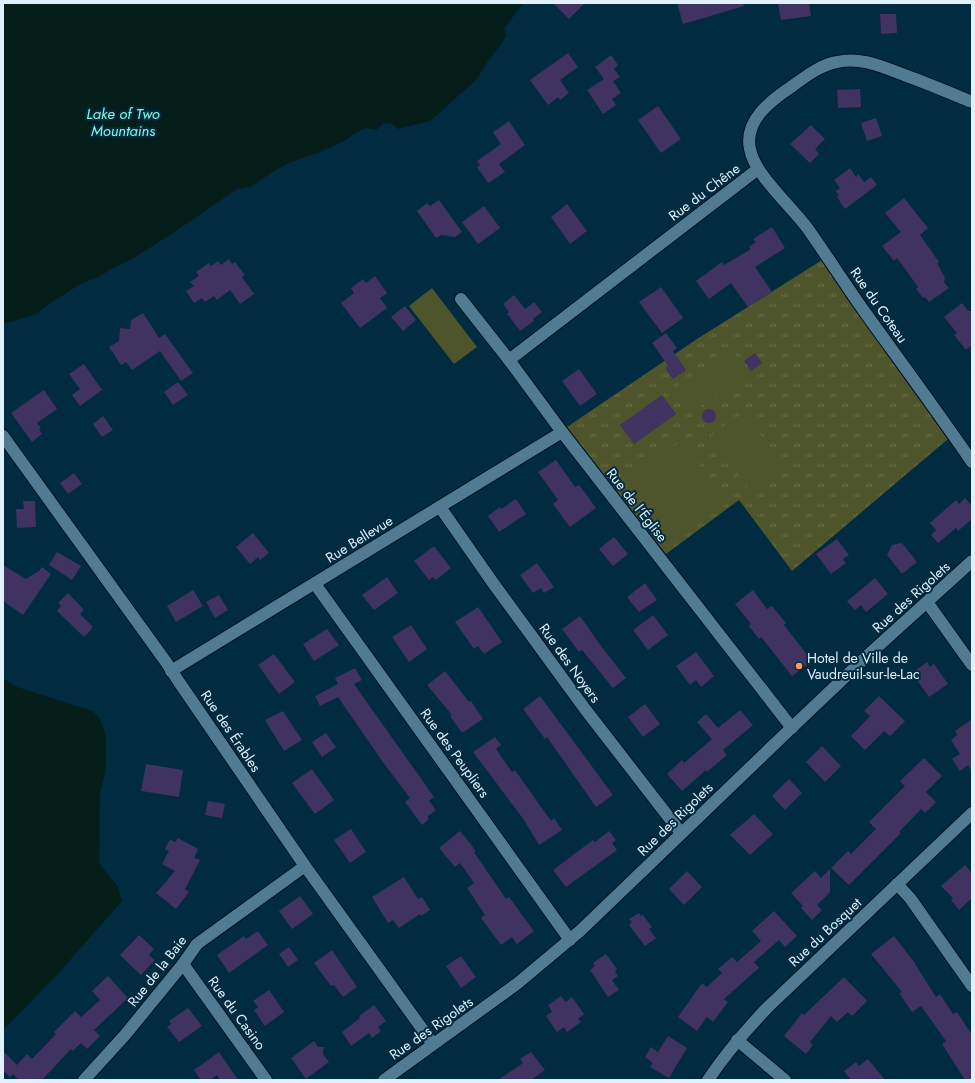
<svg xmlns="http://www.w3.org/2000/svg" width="975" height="1083" viewBox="0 0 975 1083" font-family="Jost,sans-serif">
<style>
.grass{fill:url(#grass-tufts)}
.garden{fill:#4e552a}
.water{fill:#051e19}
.building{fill:#403261}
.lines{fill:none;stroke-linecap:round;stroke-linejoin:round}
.street-casing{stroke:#01121e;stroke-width:14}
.street{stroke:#517a93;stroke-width:12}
.poi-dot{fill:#fc9d53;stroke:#002b41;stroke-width:1.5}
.labels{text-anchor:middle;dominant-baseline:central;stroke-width:4;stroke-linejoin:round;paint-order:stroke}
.street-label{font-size:14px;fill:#e0f1fc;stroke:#002b41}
.poi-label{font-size:14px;fill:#e0f1fc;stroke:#002b41;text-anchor:start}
.water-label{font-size:15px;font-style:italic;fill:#85f7dc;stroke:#002b41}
</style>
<defs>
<pattern id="grass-tufts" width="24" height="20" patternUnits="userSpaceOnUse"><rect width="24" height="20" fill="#4e552a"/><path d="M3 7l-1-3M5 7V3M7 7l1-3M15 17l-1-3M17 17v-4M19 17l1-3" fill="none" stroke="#676e4a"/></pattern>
</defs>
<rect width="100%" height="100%" fill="#002b41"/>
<!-- grass -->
<polygon class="grass" points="822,260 948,439 792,571 739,500 666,554 567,427 697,339"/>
<!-- garden -->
<g class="garden">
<polygon points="432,288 477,347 454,364 409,306"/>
<polygon points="731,348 748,373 694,411 676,387"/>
<polygon points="744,412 783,467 750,490 711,436"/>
<polygon points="681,441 728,502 672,544 625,483"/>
</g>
<!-- water -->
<g class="water">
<polygon points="3,3 523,3 504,29 506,36 497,50 488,61 476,80 430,121 398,129 392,124 384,123 376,130 366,128 355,133 346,140 320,152 291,162 276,170 250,187 237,189 173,233 132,259 113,268 99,277 82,283 49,304 37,314 3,324"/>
<path d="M3,678L14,686L92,711C109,722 107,753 105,771C104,780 100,789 100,799C99,819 100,840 99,861L102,867L118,887L122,901L56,976L3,1030Z"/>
</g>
<!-- building -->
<g class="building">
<polygon points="553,3 585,3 569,19"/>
<polygon points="677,3 743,3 744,6 683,24"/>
<polygon points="778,3 809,3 811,16 781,20"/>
<polygon points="880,14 896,14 897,33 881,34"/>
<polygon points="568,53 578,67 560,80 569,93 560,100 558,97 548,105 530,80"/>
<polygon points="611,55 618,65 614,69 620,77 613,81 621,93 612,99 616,105 603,114 587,90 604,79 595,67"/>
<polygon points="860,89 861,107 838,108 837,90"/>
<polygon points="658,106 681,139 661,153 638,120"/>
<polygon points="876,118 882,136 867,141 861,123"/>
<polygon points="509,121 525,145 499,164 505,172 488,183 477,167 480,165 477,161 501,144 493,132"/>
<polygon points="811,125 825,139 815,149 819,154 810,163 790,144"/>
<polygon points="850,168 856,177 858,174 864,182 871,177 877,185 845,209 837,197 839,196 836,191 840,188 834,180"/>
<polygon points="904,198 928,228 920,235 939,262 937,263 945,278 944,282 949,288 929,302 925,297 923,298 916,289 918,287 897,258 894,261 882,246 901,232 885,213"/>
<polygon points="439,200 462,232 455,237 441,235 436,238 417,211 427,203 430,206"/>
<polygon points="567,204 587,231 570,244 551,217"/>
<polygon points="484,206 500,228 478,244 462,222"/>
<polygon points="772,227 785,248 755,267 772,292 748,307 731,283 709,299 696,281 722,262 724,265 751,249 749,247 756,242 753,239"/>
<polygon points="229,259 232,264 235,262 245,275 242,277 254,294 240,304 230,290 217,300 214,296 205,302 202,298 194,303 186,291 194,286 190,282 199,276 196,272 209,263 211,266 218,261 221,265"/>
<polygon points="375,276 387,293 380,298 387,308 360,328 341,303 354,293 351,288 363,279 366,283"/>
<polygon points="661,287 683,318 662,333 639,302"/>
<polygon points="514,295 525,309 534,302 542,312 533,319 534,321 520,331 507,314 509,312 503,304"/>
<polygon points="962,303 968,311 972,311 972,345 966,350 954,335 957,333 944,317"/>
<polygon points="405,306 416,320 403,331 391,317"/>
<polygon points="143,313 159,338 165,334 193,373 181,381 160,351 132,370 126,362 121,365 109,347 119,341 120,328 130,329 131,320"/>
<polygon points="666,333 677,348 673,351 686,370 673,379 665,368 668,366 652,343"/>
<polygon points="755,353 762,363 751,371 744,361"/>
<polygon points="84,364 102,390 80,406 72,395 80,389 69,374"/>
<polygon points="579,369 597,394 580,406 562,381"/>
<polygon points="178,382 188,395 173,405 164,392"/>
<polygon points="44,390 57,409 37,423 41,428 39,429 42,434 32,442 11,413"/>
<polygon points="662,395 676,414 634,444 620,425"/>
<circle cx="709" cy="416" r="7"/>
<polygon points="103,416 113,430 102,437 93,424"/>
<polygon points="556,460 575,487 579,485 596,508 570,527 553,504 558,500 538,472"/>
<polygon points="74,473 82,484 68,494 60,483"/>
<polygon points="965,498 972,506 972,519 958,531 956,528 938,543 931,535 936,530 930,523 956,500 959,504"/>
<polygon points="516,499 526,514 499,532 488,516 500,507 501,509"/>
<polygon points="23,501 35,501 36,527 17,528 16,509 24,509"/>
<polygon points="253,533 269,553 260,560 258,557 250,564 236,547"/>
<polygon points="614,537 628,554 613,566 599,549"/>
<polygon points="837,539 849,555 843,559 846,563 831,574 816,554"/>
<polygon points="902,543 917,562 902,574 887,555 892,545"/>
<polygon points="434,546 451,568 436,580 433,577 429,580 414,561"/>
<polygon points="57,552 81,566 72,580 49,565"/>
<polygon points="537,563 554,587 544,593 541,588 533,593 520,575"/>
<polygon points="3,565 26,579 39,571 42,567 51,574 23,615 3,601"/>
<polygon points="387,577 398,593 374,610 362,595"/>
<polygon points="875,578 888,594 866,612 861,605 855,610 847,601"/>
<polygon points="645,583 657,600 639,612 627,597"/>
<polygon points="193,590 203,606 176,622 167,606"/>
<polygon points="753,590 767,609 772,606 786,623 784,625 812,661 792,676 761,637 759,639 749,626 751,624 735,604"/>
<polygon points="68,593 84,610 80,614 93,627 91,628 92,629 84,637 57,611 61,606 58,603"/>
<polygon points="219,595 228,610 215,618 206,602"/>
<polygon points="478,607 502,642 484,654 478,646 474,649 455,622"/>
<polygon points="653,615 668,635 648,650 633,630"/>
<polygon points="580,616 601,646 626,678 613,688 582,650 579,652 562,629"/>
<polygon points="411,625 427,649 409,662 392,637"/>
<polygon points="327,629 339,645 314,661 303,644"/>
<polygon points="696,652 714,676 701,687 696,680 690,685 676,666"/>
<polygon points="274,654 295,682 279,694 258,665"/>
<polygon points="927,662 930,667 934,664 948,684 929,697 912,673"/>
<polygon points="355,668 362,680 354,684 434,797 429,801 436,810 428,816 428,820 422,825 405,802 410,798 382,761 338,697 320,706 315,696 338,684 335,678"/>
<polygon points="445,671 469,702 471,701 483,719 462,733 450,716 452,715 427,685"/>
<polygon points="540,696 613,795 596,807 547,737 545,739 523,709"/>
<polygon points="879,696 905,721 890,736 884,731 865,750 851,736 870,716 864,711"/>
<polygon points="645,704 660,724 643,737 628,717"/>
<polygon points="740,710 753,725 723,750 727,755 707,772 706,770 682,791 667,774 682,760 684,763 712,739 697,722 706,714 718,728"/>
<polygon points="283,711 302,740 284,751 265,720"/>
<polygon points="972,719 972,772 968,765 960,771 952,759 960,754 951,740 957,735 955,731"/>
<polygon points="326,733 336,747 322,757 312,742"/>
<polygon points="495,737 501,745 496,749 512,772 515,770 551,821 554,818 562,830 539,845 524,820 473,752"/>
<polygon points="822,746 841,766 825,782 806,762"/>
<polygon points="924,758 942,776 926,792 936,802 925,813 921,809 899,832 901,833 849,885 831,868 848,851 851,854 876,829 869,822 905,786 900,781"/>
<polygon points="146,764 183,770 179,797 141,791"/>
<polygon points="312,769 334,800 315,814 292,783"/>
<polygon points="789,779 802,793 785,810 772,796"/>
<polygon points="208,801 225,804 222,818 205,815"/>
<polygon points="754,814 773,834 750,855 730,835"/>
<polygon points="351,829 366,852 350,863 334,840"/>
<polygon points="460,831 476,851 474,852 506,899 509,897 534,931 517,944 512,937 501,945 481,918 485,915 467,888 474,883 460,863 455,867 439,848"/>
<polygon points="609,831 616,840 612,843 617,850 566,887 553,870 593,840 595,842"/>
<polygon points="178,838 198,849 194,858 200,860 185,889 189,892 176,909 156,893 175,871 162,864 169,851 165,849 170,839 175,842"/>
<polygon points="965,865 972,873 972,898 959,910 951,900 953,898 941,886"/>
<polygon points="830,869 830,892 817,905 822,910 812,920 801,908 803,906 791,893 815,871 821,878"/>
<polygon points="687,871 702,887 684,905 669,889"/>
<polygon points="404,877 418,899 422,897 430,910 421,916 420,914 399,928 393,920 388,923 372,897"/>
<polygon points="300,896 313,914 292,929 279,911"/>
<polygon points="774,911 797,936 785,947 779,940 754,962 759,968 724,999 728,1002 713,1022 707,1017 697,1031 678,1017 702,983 707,987 722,973 718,969 732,957 737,962 761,941 752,931"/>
<polygon points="639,913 641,916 642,914 652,927 649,929 656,938 645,946 629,925 632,922 629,919"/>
<polygon points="258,931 268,945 229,973 217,955 244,936 246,939"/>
<polygon points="139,935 154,949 149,955 155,960 141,975 120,955"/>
<polygon points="894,936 915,963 915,964 936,997 940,994 953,1014 957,1012 972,1035 972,1080 965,1080 942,1044 946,1041 921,1006 912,1012 899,993 902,992 871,954"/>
<polygon points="289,947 298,960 288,967 279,954"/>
<polygon points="332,950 357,987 343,997 334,985 331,986 314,963"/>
<polygon points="606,954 617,969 615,971 618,976 612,980 619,990 608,997 590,970 595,966 593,963"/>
<polygon points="461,956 476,977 461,988 446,966"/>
<polygon points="108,976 128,998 94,1030 100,1036 87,1049 81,1043 73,1051 71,1049 42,1080 19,1080 13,1074 10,1077 3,1070 3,1051 17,1065 27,1054 32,1059 56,1034 54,1032 75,1011 81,1017 100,1000 92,991"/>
<polygon points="844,977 867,1001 852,1016 848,1012 837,1022 831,1016 810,1042 813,1045 806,1054 784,1036 802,1013 804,1015"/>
<polygon points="269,990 284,1012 265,1026 254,1010 258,1007 253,1001"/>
<polygon points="561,996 566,1002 572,997 584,1014 578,1019 581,1022 567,1032 564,1027 557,1032 546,1016 552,1012 548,1005"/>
<polygon points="374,1005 386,1021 378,1027 381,1031 372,1038 369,1033 351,1046 342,1032 360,1018 359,1016"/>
<polygon points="188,1008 202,1026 179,1042 167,1027 171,1024 169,1021"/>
<polygon points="668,1036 687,1048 669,1078 650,1067 653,1063 645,1057 651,1047 658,1052"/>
<polygon points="314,1041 318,1047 324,1047 323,1054 329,1062 306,1079 291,1058"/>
<polygon points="219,1052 238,1080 220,1080 217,1075 210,1080 201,1080 194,1070"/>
<polygon points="531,1052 545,1070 531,1080 498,1080 523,1063 520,1059"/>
<polygon points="868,1059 885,1080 851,1080 844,1071 856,1062 859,1066"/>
</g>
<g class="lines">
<!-- street casing -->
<g class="street-casing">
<g id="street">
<path d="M972,102C950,93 929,84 907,76C885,68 861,56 837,62C820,65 805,77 791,87C770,101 744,121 750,149C754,174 792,207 808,229C827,256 845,284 864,311C900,361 937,411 972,462"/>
<polyline points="461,299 509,360 562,432 792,728"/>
<polyline points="509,360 758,169"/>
<polyline points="3,436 166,662 179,682 305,866 433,1044"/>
<polyline points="440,507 493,583 585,709 681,833"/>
<polyline points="315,584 570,940"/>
<polyline points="927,602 972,665"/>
<polyline points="171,671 562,432"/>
<polyline points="897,884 910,898 972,986"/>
<polyline points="183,964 266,1080"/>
<polyline points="737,1040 785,1080"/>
<polyline points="84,1080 125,1035 183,964 197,944 305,866"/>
<polyline points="384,1080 518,983 580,931 784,735 866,657 972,561"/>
<path d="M708,1080C726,1053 746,1030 768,1007L972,813"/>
</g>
</g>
<!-- street -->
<use href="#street" class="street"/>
</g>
<!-- markers -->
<circle class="poi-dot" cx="799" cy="666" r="4"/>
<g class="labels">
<!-- street labels -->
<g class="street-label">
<text transform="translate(704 192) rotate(-37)">Rue du Chêne</text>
<text transform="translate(879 305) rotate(55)">Rue du Coteau</text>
<text transform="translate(637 505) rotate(52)">Rue de l'Église</text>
<text transform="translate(359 539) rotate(-32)">Rue Bellevue</text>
<text transform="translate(911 597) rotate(-42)">Rue des Rigolets</text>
<text transform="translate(570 663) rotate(54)">Rue des Noyers</text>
<text transform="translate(231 731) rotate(56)">Rue des Érables</text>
<text transform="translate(455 753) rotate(54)">Rue des Peupliers</text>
<text transform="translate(675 819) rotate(-44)">Rue des Rigolets</text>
<text transform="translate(825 932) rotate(-43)">Rue du Bosquet</text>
<text transform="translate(157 971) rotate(-52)">Rue de la Baie</text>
<text transform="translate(237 1013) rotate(54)">Rue du Casino</text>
<text transform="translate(431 1028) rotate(-35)">Rue des Rigolets</text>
</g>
<!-- poi labels -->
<g class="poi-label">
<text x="807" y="658">Hotel de Ville de<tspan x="807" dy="16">Vaudreuil-sur-le-Lac</tspan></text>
</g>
<!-- water labels -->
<g class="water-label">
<text x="123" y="114">Lake of Two<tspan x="123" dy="17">Mountains</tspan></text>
</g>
</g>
<!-- border -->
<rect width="975" height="1083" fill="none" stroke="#e0f1fc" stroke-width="8"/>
</svg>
